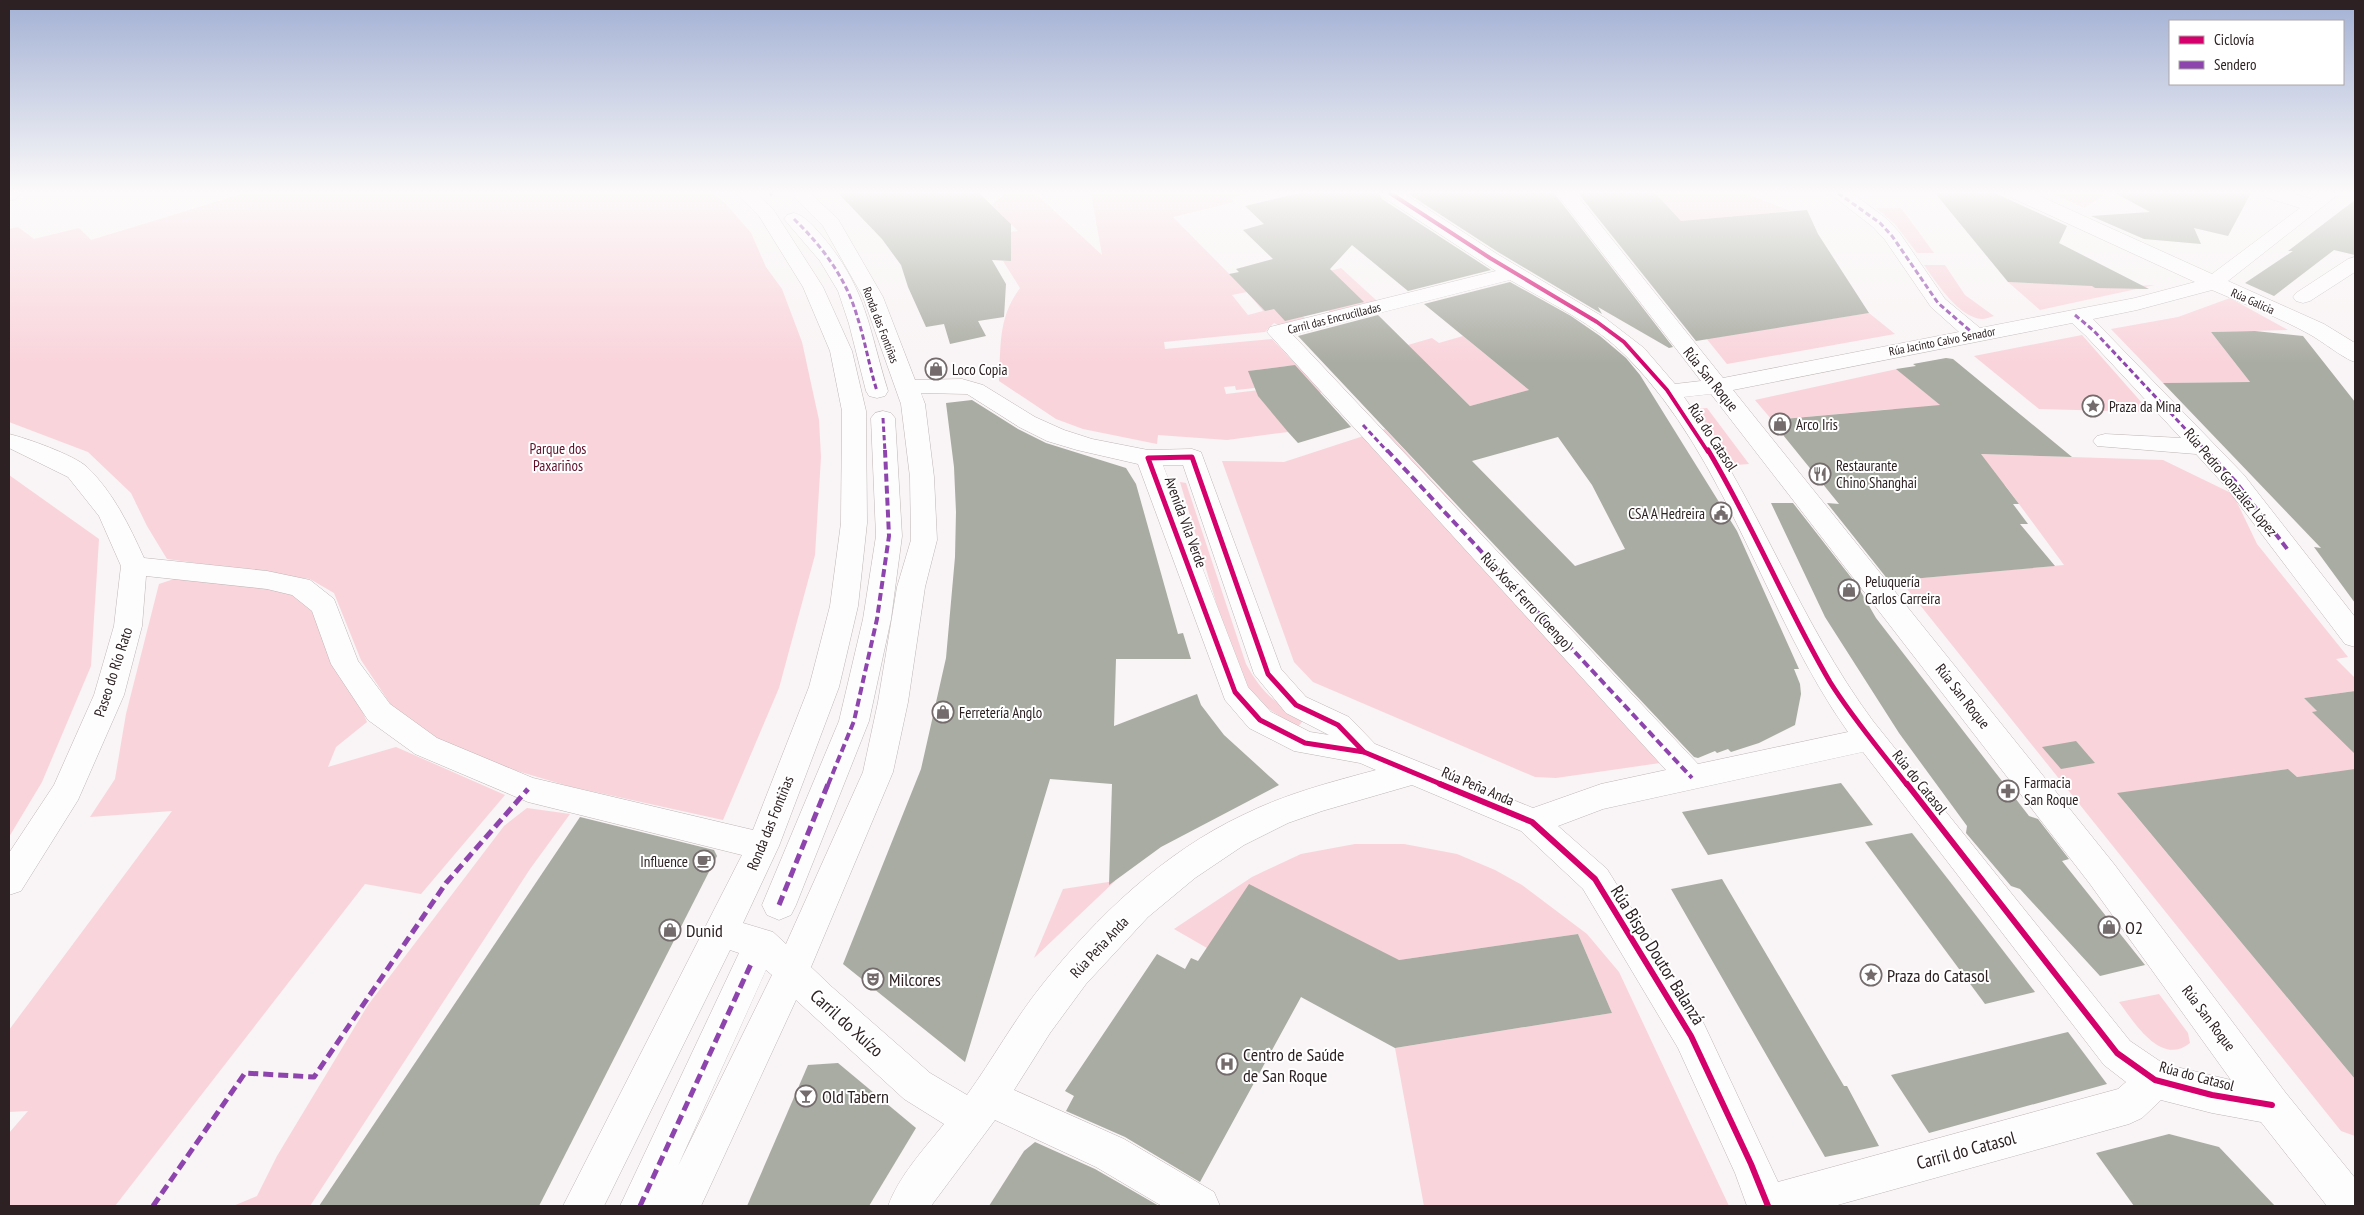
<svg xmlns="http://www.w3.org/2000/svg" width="2364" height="1215" viewBox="0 0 2364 1215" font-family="'PT Sans Narrow',sans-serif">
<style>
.green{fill:#f9d4db;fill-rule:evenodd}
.building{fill:#a9aca2;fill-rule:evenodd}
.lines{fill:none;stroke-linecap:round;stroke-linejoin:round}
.minor-casing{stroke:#beb6b7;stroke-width:1}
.minor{fill:#fefdfe;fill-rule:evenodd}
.quiet-far2{stroke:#8e44ad;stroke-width:3;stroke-dasharray:5.5 3;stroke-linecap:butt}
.quiet-far1{stroke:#8e44ad;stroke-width:4;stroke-dasharray:8 4;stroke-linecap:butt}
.quiet{stroke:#8e44ad;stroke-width:5;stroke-dasharray:10 5;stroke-linecap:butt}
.cycleway-far2-casing{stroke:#fff;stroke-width:6}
.cycleway-far1-casing{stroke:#fff;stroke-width:8}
.cycleway-casing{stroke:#fff;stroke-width:9}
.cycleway-far2{stroke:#d6006c;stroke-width:4}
.cycleway-far1{stroke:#d6006c;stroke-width:5}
.cycleway{stroke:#d6006c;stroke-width:6}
.labels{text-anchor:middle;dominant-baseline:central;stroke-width:4;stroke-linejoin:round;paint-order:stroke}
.far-street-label{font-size:12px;fill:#2d2123;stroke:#fff}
.poi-label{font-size:15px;fill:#2d2123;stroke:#fff;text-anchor:start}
.street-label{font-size:15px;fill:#2d2123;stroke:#fff}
.park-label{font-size:15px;fill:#5e102b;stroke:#fff}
.near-poi-label{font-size:18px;fill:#2d2123;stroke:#fff;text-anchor:start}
.near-street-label{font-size:18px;fill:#2d2123;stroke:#fff}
</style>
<rect width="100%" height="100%" fill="#f9f4f5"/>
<!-- green -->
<g class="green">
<polygon points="245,193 712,193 726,204 751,233 766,267 782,289 802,342 819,420 821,457 815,555 779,688 723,820 568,786 477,759 433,736 395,711 361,660 334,593 310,579 167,559 147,526 131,493 88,452 9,422 9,229 18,227 34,239 79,228 91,240"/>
<path d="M1006,193H1035L1102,255L1091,193H1250L1230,198L1234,202L1173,217L1247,292L1232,295L1248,315L1263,311L1248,293L1271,286L1305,318L1278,325L1274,323L1265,332L1164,342L1165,349L1272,339L1322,392L1314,395L1288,432L1227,440L1158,435L1157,444L1083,429L1056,419L999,381C1001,345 998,318 1020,288L1003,261L1011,260V232L1018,231L992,205ZM1287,366L1302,385L1226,394L1224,387L1235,386L1236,390L1255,388L1249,371Z"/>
<polygon points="1649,193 1744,193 1790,211 1681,221"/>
<polygon points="2052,193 2107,193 2084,208"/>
<polygon points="1876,208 1901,208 1934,253 1917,253 1895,224"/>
<path d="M1924,265H1945L1965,295L1994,316C1990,317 1985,319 1982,319C1959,318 1936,282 1924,265Z"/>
<polygon points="1341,268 1376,300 1379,301 1331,313 1295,280"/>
<polygon points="2008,282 2074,285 2075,282 2088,282 2095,288 2155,285 2040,310"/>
<polygon points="2230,298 2288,330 2211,332 2250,382 2163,383 2111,329 2178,317"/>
<polygon points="1869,313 1895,334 1727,364 1706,338"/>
<polygon points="2082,335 2150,412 2039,409 1974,356"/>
<polygon points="1463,336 1529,390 1470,406 1408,345 1432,338 1439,343"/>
<polygon points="1897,369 1940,405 1947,419 1978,454 2163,460 2233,494 2257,544 2348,657 2336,659 2355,678 2355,691 2304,698 2317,711 2313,712 2349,731 2355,737 2355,784 2343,771 2297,777 2288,769 2162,787 2126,804 2355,1079 2355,1136 2341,1131 1900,580 2064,565 2005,485 1940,491 1926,446 1893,409 1772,420 1755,400"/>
<polygon points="1707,408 1749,464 1736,465 1695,409"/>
<polygon points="1385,429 1688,759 1556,778 1535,777 1313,682 1294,662 1222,461 1284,462"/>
<polygon points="9,475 99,539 91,666 42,782 9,837"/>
<path d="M1180,482L1186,483L1246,664C1262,693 1275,704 1305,718L1298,727L1262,705L1249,689L1230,649Z"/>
<polygon points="183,576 201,576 294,593 311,610 325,641 349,680 367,722 336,747 328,767 396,747 505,795 421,894 365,884 115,1206 9,1206 9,1133 28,1111 9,1112 9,1030 172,811 90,817 115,779 126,714 159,584"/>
<polygon points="527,808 570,814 530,869 310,1206 233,1206 257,1196 277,1156 368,1005 504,826"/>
<polygon points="1355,844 1404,844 1457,854 1495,870 1522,885 1587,934 1619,972 1729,1206 1424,1206 1395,1048 1612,1013 1578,934 1399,960 1207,948 1174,929 1252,877 1301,854"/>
<polygon points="1115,881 1034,958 1063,889"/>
<path d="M2159,994L2188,1033L2190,1043C2161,1067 2134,1022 2119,1002Z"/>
</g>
<!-- building -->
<g class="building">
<polygon points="838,193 979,193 1011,224 1011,261 992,260 1006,284 1004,317 978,321 986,336 950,344 944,324 926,327 908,287 901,265 882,239"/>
<polygon points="1299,193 1379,193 1382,199 1491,270 1408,291 1352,245 1330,269 1364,302 1285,321 1274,309 1265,311 1229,274 1239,272 1236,269 1273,259 1243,230 1264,224 1245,206"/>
<polygon points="1407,193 1554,193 1673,347 1669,348 1598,307 1602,314 1498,252"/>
<polygon points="1578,193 1655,193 1681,221 1807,210 1818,234 1869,313 1696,341"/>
<polygon points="1935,193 1995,193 2067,226 2059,243 2149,289 2095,288 2092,286 2008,282"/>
<polygon points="2115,193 2251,193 2228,236 2194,228 2201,244 2144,239 2091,216 2150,212"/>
<polygon points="2355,200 2355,255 2334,250 2274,296 2245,283 2293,251 2288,251"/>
<path d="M1510,282L1571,316L1600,336L1626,358L1640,375L1737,531L1799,669H1794L1800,684L1801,694L1795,725L1759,743L1731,752L1728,749L1717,753L1715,751L1698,758L1694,757L1298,336L1378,315L1470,406L1529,390L1424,304ZM1558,437L1592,485L1625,549L1575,566L1472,461Z"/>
<polygon points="2255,331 2303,336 2355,402 2355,603 2314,547 2321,548 2163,383 2250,382 2211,332"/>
<polygon points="1946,358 1953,359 2072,457 1981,454 2019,504 2013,504 2028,524 2020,524 2055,566 1889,581 1827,503 1839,504 1771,420 1940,405 1896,369 1916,366 1913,364"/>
<polygon points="1295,365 1351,427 1298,443 1288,432 1258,396 1248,371"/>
<polygon points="972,400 1018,429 1046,443 1126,468 1136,484 1178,634 1183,633 1191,659 1116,659 1114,726 1197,694 1201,705 1224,735 1279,785 1161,847 1109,885 1112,784 1050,779 965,1062 843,964 921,769 946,658 955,557 956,512 954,467 946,403"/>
<polygon points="1771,503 1793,503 1857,585 1876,618 2029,816 2038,819 2069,859 2062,861 2145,965 2100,976 2020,889 2011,886 1966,833 1967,826 1899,733 1825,617"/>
<polygon points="2355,691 2355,754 2312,712 2317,711 2304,698"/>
<polygon points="2076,741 2095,763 2061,769 2042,747"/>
<polygon points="2288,769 2297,777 2355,769 2355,1079 2117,793"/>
<polygon points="1841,783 1873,825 1708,855 1682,812"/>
<polygon points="580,817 714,850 717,856 539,1206 319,1206"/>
<polygon points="1912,833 1951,883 2035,992 1985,1004 1865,842"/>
<polygon points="1722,879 1844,1086 1847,1086 1879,1146 1825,1157 1671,889"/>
<polygon points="1249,884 1399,960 1578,934 1612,1013 1395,1048 1301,997 1200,1182 1125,1137 1066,1111 1074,1096 1065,1091 1157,954 1185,969 1191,958 1198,961"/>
<polygon points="2068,1032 2107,1084 1929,1133 1891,1075"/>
<polygon points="838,1063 916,1128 869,1206 747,1206 808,1065"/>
<polygon points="2169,1134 2219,1147 2275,1206 2134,1206 2096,1153"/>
<polygon points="1035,1142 1095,1169 1159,1206 989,1206 1024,1151"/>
</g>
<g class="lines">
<!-- minor casing -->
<g class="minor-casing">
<g id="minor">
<polygon points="9,193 21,193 16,199 9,201"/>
<path d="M736,193H756L773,209L823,287L852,351L866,411L867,523L858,606L839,687L779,846L743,923L773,932L786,944L863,772L878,702L897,587L911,540L910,477L901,404L863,297L823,226L790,193H810L838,219L883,297L915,380L962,379L983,385L1035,417L1064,430L1092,439L1148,450L1192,449L1201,452L1281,669L1306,697L1349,717L1375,744L1533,808L1601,784L1666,770L1267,332L1270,327L1496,271L1383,197L1381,193H1403L1497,254L1605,318L1644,348L1675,384L1701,381L1556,193H1575L1723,378L1959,332L1931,307L1885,240L1873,227L1829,193H1852L1887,219L1899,232L1945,299L1980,328L2135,298L2195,282L2010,197L2008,193H2033L2212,274L2300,208L2265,197L2263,193H2292L2311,199L2319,193H2340L2228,281L2324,324L2355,343V362C2344,359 2322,341 2309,334C2278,317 2244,304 2212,290L2137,310L2093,319L2244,475L2355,617V647L2345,644L2226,487L2196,454L2097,446L2093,441L2097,436L2105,434L2181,438L2086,336L2072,323L1733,390L2114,864L2285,1092L2355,1178V1206H2327L2261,1122L2212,1113L2161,1100L2142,1118L2129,1124L1834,1206H1747L1735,1173L1678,1048L1583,889L1521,831L1412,785L1322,811L1288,823L1244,845L1195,878L1148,917L1086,984L1050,1033L1014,1090L1124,1139L1214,1192L1220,1206H1162L1096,1167L995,1120L931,1206H888C899,1176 924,1149 944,1124L904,1099L796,1000L701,1206H620L739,953L730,950L604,1206H563L742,855L528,802L415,754L368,720L331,664L312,611L292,595L267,589L146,576L142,626L124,695L78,800L21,891L9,895V853L54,785L94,695L114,626L121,566L99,516L68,477L9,448V434C26,438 74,455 87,467C113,492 129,525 144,558L267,571L310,580L334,599L358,661L390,704L437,738L533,778L753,830L809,687L830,606L841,523L842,411L830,351L803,287L759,216ZM1510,280C1550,303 1595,324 1627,357C1728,459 1765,615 1848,732L1698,764L1293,335ZM921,393L967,394L1019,427L1047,441L1077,450L1138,464L1225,700L1249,728L1294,751L1360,763L1376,770C1331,782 1285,794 1243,815C1164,852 1096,917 1042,985C1014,1020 993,1059 967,1095L930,1073L832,987L811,967L893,772L908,702L925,587L937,540L934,477L925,404ZM1711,394L2090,884L2231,1080L2164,1064L2130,1041L1873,721C1798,620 1758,500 1684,397ZM1163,465H1183L1254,674L1286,713L1329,735L1310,732L1271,712L1248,687ZM1863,752L2104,1065L2126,1082L2118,1089L1778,1182L1704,1024L1607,869L1558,826L1603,809ZM766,970L772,975L678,1166Z"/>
<path d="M794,213C806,216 815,228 823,237C867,289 869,330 888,391L885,396L877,398L869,396L866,391L849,324L838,291L820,261L784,219L787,215Z"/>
<polygon points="2355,257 2355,272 2310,301 2303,303 2296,301 2293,297 2296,293 2348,259"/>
<polygon points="883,411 891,413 895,418 902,536 891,619 869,721 796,905 791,915 779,920 767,915 762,905 839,721 863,619 876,536 871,418 875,413"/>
</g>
</g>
<!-- minor -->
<use href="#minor" class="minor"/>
<!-- quiet-far2 -->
<g class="quiet-far2">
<polyline points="770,193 772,195"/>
<polyline points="1838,193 1880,223 1892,236 1938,303 1975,335"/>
<path d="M794,219C822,246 846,278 857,316C865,340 869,366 877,391"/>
<polyline points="2075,315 2094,331 2207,452"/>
<polyline points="883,418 885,452"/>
<polyline points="1363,425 1388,452"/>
</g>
<!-- quiet-far1 -->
<g class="quiet-far1">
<polyline points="1387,450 1692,778"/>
<polyline points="2206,450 2235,481 2288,550"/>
<polyline points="828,785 854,721 877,619 889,536 885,450"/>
</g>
<!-- quiet -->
<g class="quiet">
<polyline points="779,905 828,784"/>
<polyline points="153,1206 245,1073 314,1077 446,883 528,789"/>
<polyline points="640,1206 751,964"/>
</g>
<!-- cycleway-far2 casing -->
<g class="cycleway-far2-casing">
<polyline id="cycleway-far2" points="1390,193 1490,258 1597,322 1624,342 1667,390 1708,452"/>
</g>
<!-- cycleway-far1 casing -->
<g class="cycleway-far1-casing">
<g id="cycleway-far1">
<path d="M1708,450C1753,525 1786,607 1830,682C1853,719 1881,751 1907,785"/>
<polygon points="1192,457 1268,674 1296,705 1338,725 1364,752 1305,743 1260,720 1235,692 1148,458"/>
<polyline points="1364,752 1443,785"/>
</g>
</g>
<!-- cycleway casing -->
<g class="cycleway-casing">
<g id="cycleway">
<polyline points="1440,784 1532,822 1595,879 1691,1036 1751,1164 1768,1206"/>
<polyline points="1907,784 2117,1053 2155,1080 2212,1095 2272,1105"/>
</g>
</g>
<!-- cycleway-far2 -->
<use href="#cycleway-far2" class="cycleway-far2"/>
<!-- cycleway-far1 -->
<use href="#cycleway-far1" class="cycleway-far1"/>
<!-- cycleway -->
<use href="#cycleway" class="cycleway"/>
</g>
<!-- sky -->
<linearGradient id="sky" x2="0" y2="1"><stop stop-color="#a3b1d4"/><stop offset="0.53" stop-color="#fcfafa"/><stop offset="1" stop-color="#fcfafa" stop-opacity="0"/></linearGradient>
<rect width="2364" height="363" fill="url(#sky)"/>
<!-- icons -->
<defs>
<g id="shop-ring" transform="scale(1.125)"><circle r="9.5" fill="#fff" stroke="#746b6c" stroke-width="1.5"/><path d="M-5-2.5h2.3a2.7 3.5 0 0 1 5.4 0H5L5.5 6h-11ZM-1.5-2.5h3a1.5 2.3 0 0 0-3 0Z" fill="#746b6c"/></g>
<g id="sight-ring" transform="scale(1.125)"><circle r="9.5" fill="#fff" stroke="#746b6c" stroke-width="1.5"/><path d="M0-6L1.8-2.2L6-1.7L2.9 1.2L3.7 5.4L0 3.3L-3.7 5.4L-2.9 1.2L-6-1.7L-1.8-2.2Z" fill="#746b6c"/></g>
<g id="restaurant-ring" transform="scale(1.125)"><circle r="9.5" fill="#fff" stroke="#746b6c" stroke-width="1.5"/><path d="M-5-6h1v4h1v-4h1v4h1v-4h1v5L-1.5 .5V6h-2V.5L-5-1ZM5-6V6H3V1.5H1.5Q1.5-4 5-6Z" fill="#746b6c"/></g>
<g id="civic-ring" transform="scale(1.125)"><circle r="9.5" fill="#fff" stroke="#746b6c" stroke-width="1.5"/><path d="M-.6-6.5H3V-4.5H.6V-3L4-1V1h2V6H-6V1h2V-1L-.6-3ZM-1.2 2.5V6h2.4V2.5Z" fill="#746b6c"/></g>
<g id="pharmacy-ring" transform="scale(1.125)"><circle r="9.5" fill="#fff" stroke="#746b6c" stroke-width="1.5"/><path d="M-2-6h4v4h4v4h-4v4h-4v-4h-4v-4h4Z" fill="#746b6c"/></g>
<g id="cafe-ring" transform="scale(1.125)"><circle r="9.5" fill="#fff" stroke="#746b6c" stroke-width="1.5"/><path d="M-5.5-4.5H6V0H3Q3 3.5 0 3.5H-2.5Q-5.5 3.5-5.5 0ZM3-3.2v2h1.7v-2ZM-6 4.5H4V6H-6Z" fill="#746b6c"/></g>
<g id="theatre-ring" transform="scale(1.125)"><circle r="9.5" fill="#fff" stroke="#746b6c" stroke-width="1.5"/><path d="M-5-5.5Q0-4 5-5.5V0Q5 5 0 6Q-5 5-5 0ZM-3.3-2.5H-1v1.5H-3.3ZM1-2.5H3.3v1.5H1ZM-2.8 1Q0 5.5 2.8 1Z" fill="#746b6c"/></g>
<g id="hospital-ring" transform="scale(1.125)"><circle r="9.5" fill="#fff" stroke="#746b6c" stroke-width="1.5"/><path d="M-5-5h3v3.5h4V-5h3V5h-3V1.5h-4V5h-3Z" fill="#746b6c"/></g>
<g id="bar-ring" transform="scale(1.125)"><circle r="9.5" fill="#fff" stroke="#746b6c" stroke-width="1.5"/><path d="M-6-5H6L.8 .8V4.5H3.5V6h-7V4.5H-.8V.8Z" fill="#746b6c"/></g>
</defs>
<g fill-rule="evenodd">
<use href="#shop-ring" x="936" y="369"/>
<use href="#sight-ring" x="2093" y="406"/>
<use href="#shop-ring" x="1780" y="424"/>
<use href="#restaurant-ring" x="1820" y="474"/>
<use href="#civic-ring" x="1721" y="513"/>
<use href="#shop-ring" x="1849" y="590"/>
<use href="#shop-ring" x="943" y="712"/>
<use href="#pharmacy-ring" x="2008" y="791"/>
<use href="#cafe-ring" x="704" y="861"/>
<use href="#shop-ring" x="2109" y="927"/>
<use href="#shop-ring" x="670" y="930"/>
<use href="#sight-ring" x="1871" y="975"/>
<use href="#theatre-ring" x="873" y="979"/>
<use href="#hospital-ring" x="1227" y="1064"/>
<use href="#bar-ring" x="806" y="1096"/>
</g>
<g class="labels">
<!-- far-street labels -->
<g class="far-street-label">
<text transform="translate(2253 301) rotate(24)">Rúa Galicia</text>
<text transform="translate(1334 318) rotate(-14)">Carril das Encrucilladas</text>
<text transform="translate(881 325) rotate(69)">Ronda das Fontiñas</text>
<text transform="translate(1942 341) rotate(-11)">Rúa Jacinto Calvo Senador</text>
</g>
<!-- poi labels -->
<g class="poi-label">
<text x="952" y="369">Loco Copia</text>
<text x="2109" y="406">Praza da Mina</text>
<text x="1796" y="424">Arco Iris</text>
<text x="1836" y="465">Restaurante<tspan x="1836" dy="17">Chino Shanghai</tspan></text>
<text x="1705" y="513" text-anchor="end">CSA A Hedreira</text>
<text x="1865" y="581">Peluquería<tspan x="1865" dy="17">Carlos Carreira</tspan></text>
<text x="959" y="712">Ferretería Anglo</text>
<text x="2024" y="782">Farmacia<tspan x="2024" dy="17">San Roque</tspan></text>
<text x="688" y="861" text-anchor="end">Influence</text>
</g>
<!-- street labels -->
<g class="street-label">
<text transform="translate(1711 379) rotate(51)">Rúa San Roque</text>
<text transform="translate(1713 437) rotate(57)">Rúa do Catasol</text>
<text transform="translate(2231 482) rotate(50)">Rúa Pedro González López</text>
<text transform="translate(1186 522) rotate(70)">Avenida Vila Verde</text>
<text transform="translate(1527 601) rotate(47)">Rúa Xosé Ferro (Coengo)</text>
<text transform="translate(113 672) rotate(-72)">Paseo do Río Rato</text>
<text transform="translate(1963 696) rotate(52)">Rúa San Roque</text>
<text transform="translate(1920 782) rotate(51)">Rúa do Catasol</text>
<text transform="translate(1478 786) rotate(23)">Rúa Peña Anda</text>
<text transform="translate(770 823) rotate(-68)">Ronda das Fontiñas</text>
<text transform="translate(1099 947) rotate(-47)">Rúa Peña Anda</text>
<text transform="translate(2209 1018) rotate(53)">Rúa San Roque</text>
<text transform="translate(2197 1076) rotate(15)">Rúa do Catasol</text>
</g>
<!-- park labels -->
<g class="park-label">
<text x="558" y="448">Parque dos<tspan x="558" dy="17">Paxariños</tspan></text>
</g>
<!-- near-poi labels -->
<g class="near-poi-label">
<text x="2125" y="927">O2</text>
<text x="686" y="930">Dunid</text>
<text x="1887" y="975">Praza do Catasol</text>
<text x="889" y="979">Milcores</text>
<text x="1243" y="1054">Centro de Saúde<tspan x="1243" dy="21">de San Roque</tspan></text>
<text x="822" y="1096">Old Tabern</text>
</g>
<!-- near-street labels -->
<g class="near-street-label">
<text transform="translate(1658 955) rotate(58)">Rúa Bispo Doutor Balanzá</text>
<text transform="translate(847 1023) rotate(42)">Carril do Xuízo</text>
<text transform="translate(1966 1150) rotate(-15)">Carril do Catasol</text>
</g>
</g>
<!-- border -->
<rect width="2364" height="1215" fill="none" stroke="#2d2123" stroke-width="20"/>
<!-- legend -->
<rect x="2169" y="20" width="175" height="65" fill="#ffffff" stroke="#aba6a7"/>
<rect x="2179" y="36" width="25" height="8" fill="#d6006c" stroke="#aba6a7"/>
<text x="2214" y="45" font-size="15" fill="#2d2123">Ciclovía</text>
<rect x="2179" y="61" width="25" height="8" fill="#8e44ad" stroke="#aba6a7"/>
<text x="2214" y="70" font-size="15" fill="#2d2123">Sendero</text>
</svg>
